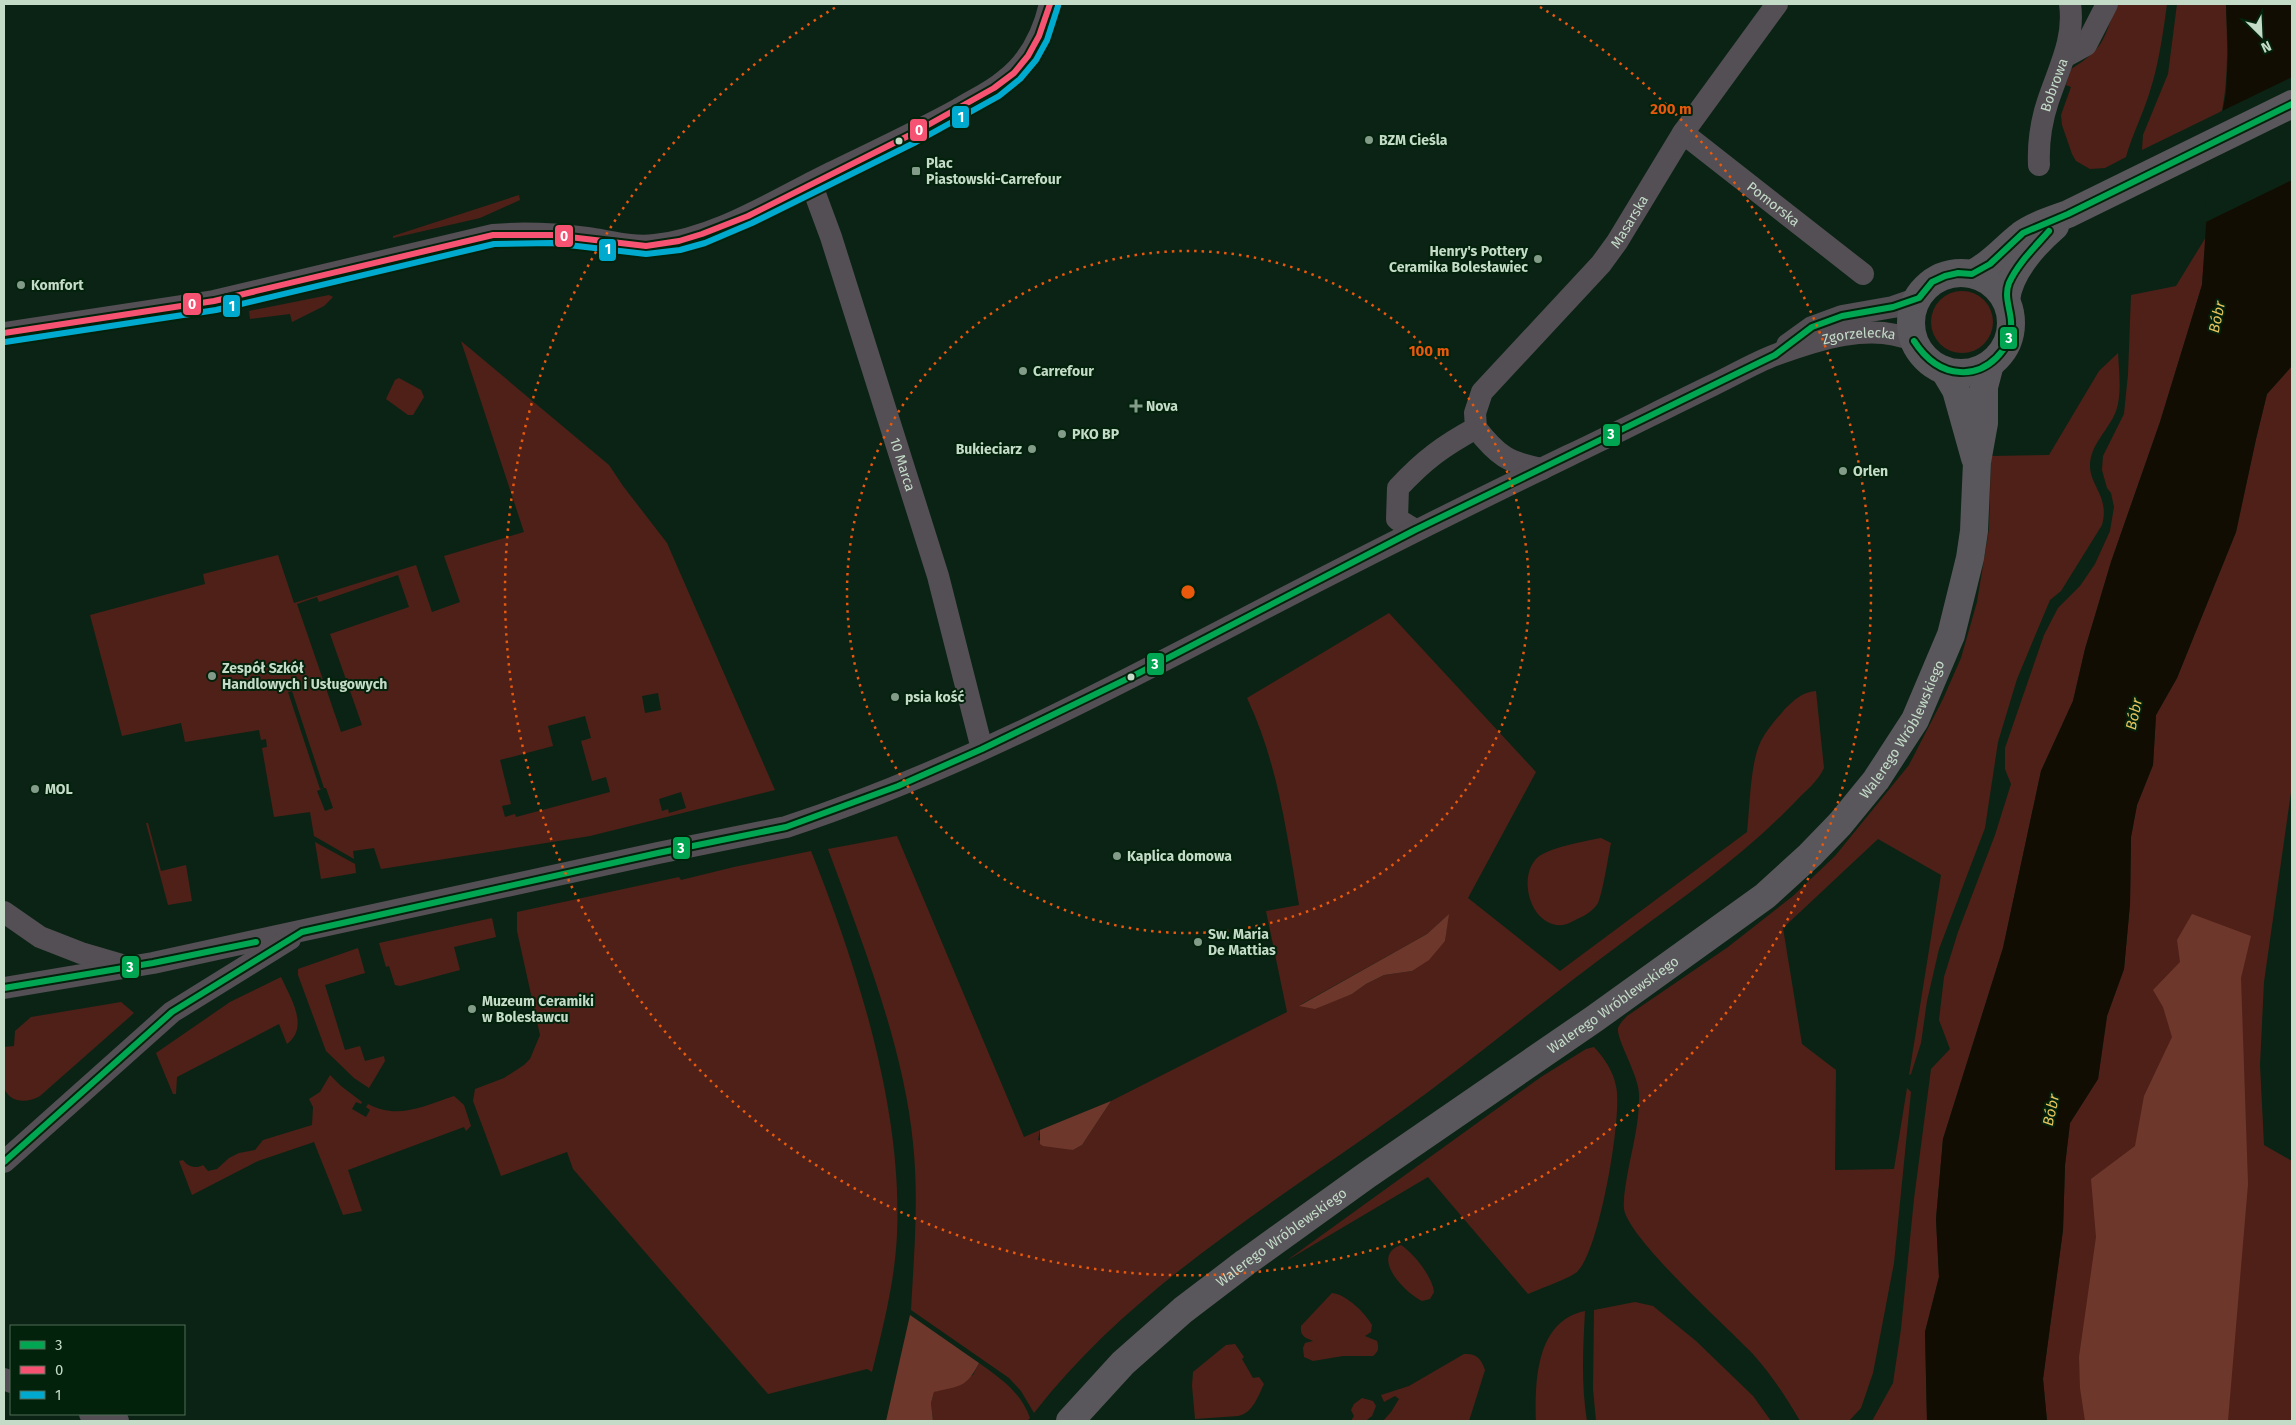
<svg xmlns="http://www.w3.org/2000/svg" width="2296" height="1425" viewBox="0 0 2296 1425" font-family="'Fira Sans',sans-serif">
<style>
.green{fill:#4f2018;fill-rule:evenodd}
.forest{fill:#6e372c}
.water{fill:#120d02}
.pier{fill:#0b2314}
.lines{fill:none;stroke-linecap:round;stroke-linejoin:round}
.minor{stroke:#534f54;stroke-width:22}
.major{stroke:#59575b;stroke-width:28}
.bus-1-casing{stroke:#03220c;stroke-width:10}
.bus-2-casing{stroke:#03220c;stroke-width:10}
.bus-3-casing{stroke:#03220c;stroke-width:10}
.bus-1{stroke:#00a651;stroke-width:6}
.bus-2{stroke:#f65372;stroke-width:6}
.bus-3{stroke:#00a9ce;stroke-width:6}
.ring{fill:none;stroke:#e8590c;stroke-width:2.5;stroke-dasharray:2.5 5}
.poi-dot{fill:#839b89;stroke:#03220c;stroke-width:2}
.bus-dot{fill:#c4dbc8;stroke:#03220c;stroke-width:2}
.labels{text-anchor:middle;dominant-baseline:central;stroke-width:4;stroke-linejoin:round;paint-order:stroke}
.street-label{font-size:14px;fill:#c4dbc8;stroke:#03220c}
.poi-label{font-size:14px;font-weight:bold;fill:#c4dbc8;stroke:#03220c;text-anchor:start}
.water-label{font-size:15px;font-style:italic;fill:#e7c35d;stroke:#03220c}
.centre{fill:#e8590c;stroke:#03220c;stroke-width:2.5}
.ring-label{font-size:15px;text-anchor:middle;font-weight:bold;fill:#e8590c;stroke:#03220c;stroke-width:4;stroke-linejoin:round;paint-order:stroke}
.line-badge{stroke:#03220c;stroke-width:2}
.badge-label{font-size:14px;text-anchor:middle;font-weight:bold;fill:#fff}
</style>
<rect width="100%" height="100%" fill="#0b2314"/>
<!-- green -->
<g class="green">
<path d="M2117,4H2167C2163,33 2159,63 2150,91C2143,114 2132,135 2126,157L2105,168L2090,169L2076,161L2072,154L2062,125L2061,115L2071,87L2066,85L2071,69C2105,48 2103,40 2117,4Z"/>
<path d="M2177,4H2226C2227,40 2229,75 2222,111L2142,150L2143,135L2168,74Z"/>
<polygon points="519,195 520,200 480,218 393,238 393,236"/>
<polygon points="2206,237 2202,285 2160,422 2111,562 2085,649 2073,701 2041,771 2003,948 1943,1139 1936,1219 1939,1277 1925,1332 1927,1421 1872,1421 1893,1383 1901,1329 1914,1199 1931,1069 1950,1049 1939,1020 1944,977 1958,932 1995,835 2011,784 2005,769 2005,748 2044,635 2058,608 2080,586 2095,564 2110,531 2114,507 2111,493 2107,488 2102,470 2103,456 2124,414 2128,374 2131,295 2176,286"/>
<circle cx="1962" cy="322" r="31"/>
<polygon points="329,295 333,297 324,306 292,322 290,314 250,319 249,311"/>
<path d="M461,341L609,465L623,486L667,543L775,790L590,836L381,869L374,848L353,851L354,859L314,836L310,812L274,817L262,748L267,747L266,739L261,740L259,730L185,742L181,723L122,736L90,615L205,584L203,574L278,555L294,603L416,565L432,612L460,602L444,556L524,532ZM398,575L409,607L330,634L362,725L341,732L297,604L317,597L319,602ZM292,691L324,788L320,789L288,692ZM658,693L661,710L645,713L642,696ZM585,716L591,738L581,741L592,781L606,777L610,792L516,817L515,814L505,817L502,806L511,804L500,760L553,746L548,726ZM324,788H326L333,808L325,811L317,791ZM681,792L686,808L669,813L668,809L662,811L659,799Z"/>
<polygon points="2292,349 2292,785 2264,982 2260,1065 2264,1145 2292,1161 2292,1421 2047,1421 2043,1379 2063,1230 2065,1165 2070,1123 2098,1079 2107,1016 2124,969 2130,904 2131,837 2137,805 2153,765 2156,715 2177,678 2236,532 2256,439 2267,394 2291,367"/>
<path d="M2118,353C2119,371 2122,394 2116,411C2109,430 2090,444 2090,466C2090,486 2110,497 2102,525L2061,591L2050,600L2017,679L1998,742L1985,828L1939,949L1927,1001L1921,1043L1911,1074L1909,1075L1941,875L1878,839L1783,928L1802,1044L1836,1070L1835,1170L1894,1169L1907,1088L1911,1092L1894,1263L1873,1373L1861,1408L1849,1421H1800C1786,1397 1771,1374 1752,1353C1728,1328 1628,1238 1624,1209C1623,1196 1626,1184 1628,1171C1633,1146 1640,1119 1639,1093C1638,1074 1616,1039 1618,1028C1620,1023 1624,1019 1627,1016L1728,947L1793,896L1835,856L1909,765L1943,699L1961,658L1977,602L1989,529L1991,456L2049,455L2099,371Z"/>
<polygon points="399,378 421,390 424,397 413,415 408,415 386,399 395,380"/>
<path d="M1389,613L1536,772L1468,898L1560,971L1747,832C1750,806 1750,763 1761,741C1767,729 1776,720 1784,710C1794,700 1802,692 1816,691L1824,768C1818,782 1804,792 1794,803C1744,855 1685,896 1627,939C1549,996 1476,1058 1398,1114C1271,1205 1131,1288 1034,1413L1021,1391L1009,1378L911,1310C914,1254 919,1199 913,1143C904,1047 861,939 828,849L897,836L1024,1137L1040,1130L1038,1140L1073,1150L1082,1145L1111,1101L1287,1012L1266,911L1299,905C1287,835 1278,763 1247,698ZM1448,915L1445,941L1412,971L1384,975L1366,984L1352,994L1300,1005L1427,934Z"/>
<polygon points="146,823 148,823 161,871 186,865 192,901 168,905"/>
<path d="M1601,838L1611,843C1608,857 1603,892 1598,903C1594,910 1585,916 1577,919C1573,921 1568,924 1563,925C1532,928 1517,880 1536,859C1546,848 1586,841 1601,838Z"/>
<polygon points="315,842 355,864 356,873 321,879"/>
<path d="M811,851C857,966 903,1109 897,1234C895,1281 883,1327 872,1372L867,1369L768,1394L573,1169L567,1152L501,1176L473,1101L475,1089L504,1078L524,1065L530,1059L540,1035L517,931V912L679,877L681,880L734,867Z"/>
<polygon points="492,918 496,937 454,947 460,970 400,986 395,985 389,966 386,967 379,943"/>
<polygon points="358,948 365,973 325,985 345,1050 360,1046 365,1061 384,1056 385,1061 369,1088 354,1078 326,1051 298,975 298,969"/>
<path d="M281,977C290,997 310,1027 287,1044L279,1024L177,1077L176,1094H173L156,1053L230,1002Z"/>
<path d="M121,1002L134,1013L40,1096C28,1103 9,1104 4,1087C1,1075 4,1059 4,1047L14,1046L15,1031L31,1017Z"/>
<path d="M1594,1047C1605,1059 1613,1071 1616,1086C1623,1115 1599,1253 1577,1272C1568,1279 1539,1289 1528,1294L1428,1177L1286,1261L1541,1077L1586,1049Z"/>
<path d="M330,1075L341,1086L362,1102L361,1104L356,1102L352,1109L366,1117L370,1110L366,1107L368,1104C397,1120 424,1106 454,1096L464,1105L471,1126L466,1131L464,1127L348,1170L362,1211L343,1215L314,1142L258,1161L192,1195L179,1161L183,1160C188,1167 196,1169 203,1165L208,1171L217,1169L229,1158L239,1153L255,1150L263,1140L312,1125L313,1107L309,1099L320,1092Z"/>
<path d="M1401,1245C1414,1254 1432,1276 1434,1292L1430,1299L1422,1301C1405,1293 1369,1256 1401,1245Z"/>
<path d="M1332,1293C1346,1294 1365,1313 1372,1325L1371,1332L1365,1336L1377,1341C1379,1348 1379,1351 1373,1356H1343L1313,1361L1304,1357L1303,1348L1305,1343L1313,1341C1304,1337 1300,1336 1301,1326Z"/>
<polygon points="1635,1302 1653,1306 1696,1341 1753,1396 1771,1421 1596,1421 1593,1389 1594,1310"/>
<path d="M1585,1311C1583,1348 1581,1385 1587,1421H1536C1535,1381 1536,1321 1585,1311Z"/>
<path d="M1235,1344L1244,1357L1242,1359L1253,1378L1259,1377L1264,1384C1258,1396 1253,1413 1238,1416L1195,1419L1192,1386L1193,1372L1226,1345Z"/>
<path d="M1464,1354C1476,1353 1481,1358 1485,1370L1469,1421H1383L1391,1412L1399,1399L1395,1396L1384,1402L1381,1395L1409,1386Z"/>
<path d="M979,1363C1000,1378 1021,1392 1030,1418L1027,1421H933L931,1403L934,1392L973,1375Z"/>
<polygon points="1362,1398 1373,1401 1376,1406 1372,1416 1367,1420 1351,1421 1354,1416 1351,1410 1354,1404"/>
</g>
<!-- forest -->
<g class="forest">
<polygon points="1449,914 1445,941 1429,960 1412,971 1384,975 1366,984 1352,994 1315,1009 1299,1006 1427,934"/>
<polygon points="2192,914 2251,936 2241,978 2248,1184 2228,1421 2085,1421 2080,1388 2079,1357 2096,1237 2091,1179 2135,1146 2144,1096 2172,1037 2163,1007 2153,990 2180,962 2177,940"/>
<polygon points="1111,1101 1082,1145 1073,1150 1043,1146 1040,1144 1040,1130"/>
<path d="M910,1315L979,1363C966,1389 958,1386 934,1392L931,1403L933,1421H886Z"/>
</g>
<!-- water -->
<polygon class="water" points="2226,4 2292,4 2291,367 2267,394 2256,439 2236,532 2177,678 2156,715 2153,765 2137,805 2131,837 2130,904 2124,969 2107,1016 2098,1079 2070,1123 2065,1165 2063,1230 2043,1379 2047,1421 1927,1421 1925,1332 1939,1277 1936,1219 1943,1139 2003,948 2041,771 2073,701 2085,649 2111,562 2160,422 2202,285 2209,181 2226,93 2228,53"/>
<!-- pier -->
<polygon class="pier" points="2292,77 2292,180 2204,223 2207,181 2220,112"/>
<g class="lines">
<!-- minor -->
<g class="minor">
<polyline points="2066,56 2086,45 2107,4"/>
<path id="s1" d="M1683,133L1863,274"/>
<path id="s2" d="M2039,165C2038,143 2041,122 2048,101C2059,68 2075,39 2070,4"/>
<path id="s3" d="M811,183L831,237L938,576L982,749"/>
<path d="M4,333L214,301L493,235C525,232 556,234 587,238C609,241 632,248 655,245C719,238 778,198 835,171C876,151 917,132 957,110C973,100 991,92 1005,80C1030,61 1043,34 1050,4"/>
<polyline points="1787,345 1812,327 1842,316 1893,307 1919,298"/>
<path d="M1476,428C1497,455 1508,463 1542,469"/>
<path id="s4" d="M1415,530L1397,519L1398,488C1424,460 1443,446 1476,428L1475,413L1482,392L1601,264L1617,242L1683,133L1777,4"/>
<polyline points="4,912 40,937 81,953 122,965"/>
<path id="s5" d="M4,988L153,963L658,853L786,827C954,772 1111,688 1267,607C1367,555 1467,505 1568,456C1617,433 1665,408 1713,385C1734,375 1754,363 1775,355C1816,340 1872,321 1914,341"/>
<polyline points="4,1162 172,1012 290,939"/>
<polyline points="4,1379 11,1382"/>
<polyline points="90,1414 118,1421"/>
</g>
<!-- major -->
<g class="major">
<circle cx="1961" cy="323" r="50"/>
<path d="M1972,274C1992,264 2004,248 2021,235C2035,225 2052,220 2068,214L2292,104"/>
<path d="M2006,300C2009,272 2034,244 2055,226"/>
<polyline points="1944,370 1956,390 1975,458"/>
<path id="s6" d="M1070,1421L1123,1363L1183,1310L1246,1262L1367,1175L1594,1019L1765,896L1810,855L1840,824L1876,780L1915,720L1951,635L1970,558L1974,531L1977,462L1984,423V387L1990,364"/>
</g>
<!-- bus-1 casing -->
<g class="bus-1-casing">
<g id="bus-1">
<path d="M1914,341C1925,358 1939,371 1960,372C1987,374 2013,349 2011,321C2010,308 2004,296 2009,283C2018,263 2035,247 2049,231"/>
<polyline points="4,988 153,963 256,942"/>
<polyline points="4,1162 172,1012 302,932 658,853 786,827 898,786 982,749 1135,675 1415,530 1775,355 1812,327 1842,316 1893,307 1919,298 1932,282 1945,276 1958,273 1972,274 1990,264 2023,233 2068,214 2292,104"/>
</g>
</g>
<!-- bus-2 casing -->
<g class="bus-2-casing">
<polyline id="bus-2" points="4,333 214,301 493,235 552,235 646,246 679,241 702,234 748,216 912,134 994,88 1014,73 1028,56 1039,36 1050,4"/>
</g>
<!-- bus-3 casing -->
<g class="bus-3-casing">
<polyline id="bus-3" points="5,342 216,310 494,244 551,243 646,254 680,250 705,243 752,223 916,142 999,96 1020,79 1036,60 1047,40 1058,6"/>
</g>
<!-- bus-1 -->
<use href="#bus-1" class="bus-1"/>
<!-- bus-2 -->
<use href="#bus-2" class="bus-2"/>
<!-- bus-3 -->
<use href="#bus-3" class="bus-3"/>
</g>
<!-- distance rings -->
<g class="ring">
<circle cx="1188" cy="592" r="341"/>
<path d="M1540 7A683 683 0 1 1 836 7"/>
</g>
<!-- markers -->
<g class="poi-dot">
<circle cx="1369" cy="140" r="5"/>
<rect x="911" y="166" width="10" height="10" rx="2.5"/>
<circle cx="1538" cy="259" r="5"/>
<circle cx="21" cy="285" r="5"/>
<circle cx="1023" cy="371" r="5"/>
<path d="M1133.5 398.5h5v5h5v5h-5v5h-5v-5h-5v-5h5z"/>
<circle cx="1062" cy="434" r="5"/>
<circle cx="1032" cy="449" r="5"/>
<circle cx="1843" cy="471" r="5"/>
<circle cx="212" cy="676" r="5"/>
<circle cx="895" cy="697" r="5"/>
<circle cx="35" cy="789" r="5"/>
<circle cx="1117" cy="856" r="5"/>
<circle cx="1198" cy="942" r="5"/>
<circle cx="472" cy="1009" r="5"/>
</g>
<g class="bus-dot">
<circle cx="899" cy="141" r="4.5"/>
<circle cx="1131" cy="677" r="4.5"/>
</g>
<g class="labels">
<!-- street labels -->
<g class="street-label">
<text stroke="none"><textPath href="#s2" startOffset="82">Bobrowa</textPath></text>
<text stroke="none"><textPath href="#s1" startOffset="115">Pomorska</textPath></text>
<text stroke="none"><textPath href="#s4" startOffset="414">Masarska</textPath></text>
<text stroke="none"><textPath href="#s5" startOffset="1982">Zgorzelecka</textPath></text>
<text stroke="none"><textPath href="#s3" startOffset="296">10 Marca</textPath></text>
<text stroke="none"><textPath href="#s6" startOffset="1091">Walerego Wróblewskiego</textPath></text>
<text stroke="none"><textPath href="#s6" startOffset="686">Walerego Wróblewskiego</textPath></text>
<text stroke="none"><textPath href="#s6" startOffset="281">Walerego Wróblewskiego</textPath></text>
</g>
<!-- poi labels -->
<g class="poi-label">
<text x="1379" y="140">BZM Cieśla</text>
<text x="926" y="163">Plac<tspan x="926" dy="16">Piastowski-Carrefour</tspan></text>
<text x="1528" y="251" text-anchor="end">Henry's Pottery<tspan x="1528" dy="16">Ceramika Bolesławiec</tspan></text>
<text x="31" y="285">Komfort</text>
<text x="1033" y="371">Carrefour</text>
<text x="1146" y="406">Nova</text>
<text x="1072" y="434">PKO BP</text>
<text x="1022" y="449" text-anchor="end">Bukieciarz</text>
<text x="1853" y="471">Orlen</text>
<text x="222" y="668">Zespół Szkół<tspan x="222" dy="16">Handlowych i Usługowych</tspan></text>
<text x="905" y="697">psia kość</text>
<text x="45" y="789">MOL</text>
<text x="1127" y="856">Kaplica domowa</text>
<text x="1208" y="934">Sw. Maria<tspan x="1208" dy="16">De Mattias</tspan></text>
<text x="482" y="1001">Muzeum Ceramiki<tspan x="482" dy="16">w Bolesławcu</tspan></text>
</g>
<!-- water labels -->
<g class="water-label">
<text transform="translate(2217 317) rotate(-78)">Bóbr</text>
<text transform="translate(2134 714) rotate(-78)">Bóbr</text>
<text transform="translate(2051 1110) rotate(-78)">Bóbr</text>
</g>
</g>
<circle cx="1188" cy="592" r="8" class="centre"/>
<g class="ring-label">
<text x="1671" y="114">200 m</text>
<text x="1429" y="356">100 m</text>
</g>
<g class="line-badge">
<rect x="951" y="105" width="19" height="24" rx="5" fill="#00a9ce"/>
<rect x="909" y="118" width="19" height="24" rx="5" fill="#f65372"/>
<rect x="554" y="224" width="20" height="24" rx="5" fill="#f65372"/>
<rect x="598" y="238" width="19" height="24" rx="5" fill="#00a9ce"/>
<rect x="182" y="292" width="20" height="24" rx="5" fill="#f65372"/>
<rect x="222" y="294" width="19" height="24" rx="5" fill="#00a9ce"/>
<rect x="1999" y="326" width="19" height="24" rx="5" fill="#00a651"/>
<rect x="1602" y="423" width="19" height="24" rx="5" fill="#00a651"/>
<rect x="1146" y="652" width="19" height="24" rx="5" fill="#00a651"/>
<rect x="672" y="836" width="19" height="24" rx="5" fill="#00a651"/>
<rect x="121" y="955" width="19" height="24" rx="5" fill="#00a651"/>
</g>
<g class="badge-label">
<text x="961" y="122">1</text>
<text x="919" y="135">0</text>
<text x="564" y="241">0</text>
<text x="608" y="254">1</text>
<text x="192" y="309">0</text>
<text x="232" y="311">1</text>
<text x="2009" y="343">3</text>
<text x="1611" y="439">3</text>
<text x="1155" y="669">3</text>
<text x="681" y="853">3</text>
<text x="130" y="972">3</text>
</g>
<!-- border -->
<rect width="2296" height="1425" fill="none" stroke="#c4dbc8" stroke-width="10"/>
<!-- legend -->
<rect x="10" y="1325" width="175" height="90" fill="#03220c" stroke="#506c57"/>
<rect x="20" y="1341" width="25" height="8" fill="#00a651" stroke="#506c57"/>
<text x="55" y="1350" font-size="15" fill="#c4dbc8">3</text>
<rect x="20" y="1366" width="25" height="8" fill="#f65372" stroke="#506c57"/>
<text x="55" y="1375" font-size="15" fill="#c4dbc8">0</text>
<rect x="20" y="1391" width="25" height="8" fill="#00a9ce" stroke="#506c57"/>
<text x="55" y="1400" font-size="15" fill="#c4dbc8">1</text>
<!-- north arrow -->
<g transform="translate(2261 35) rotate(156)" stroke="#03220c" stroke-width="4" paint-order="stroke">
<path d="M0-4L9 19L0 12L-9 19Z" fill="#c4dbc8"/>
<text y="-8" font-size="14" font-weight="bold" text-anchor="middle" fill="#c4dbc8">N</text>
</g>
</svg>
